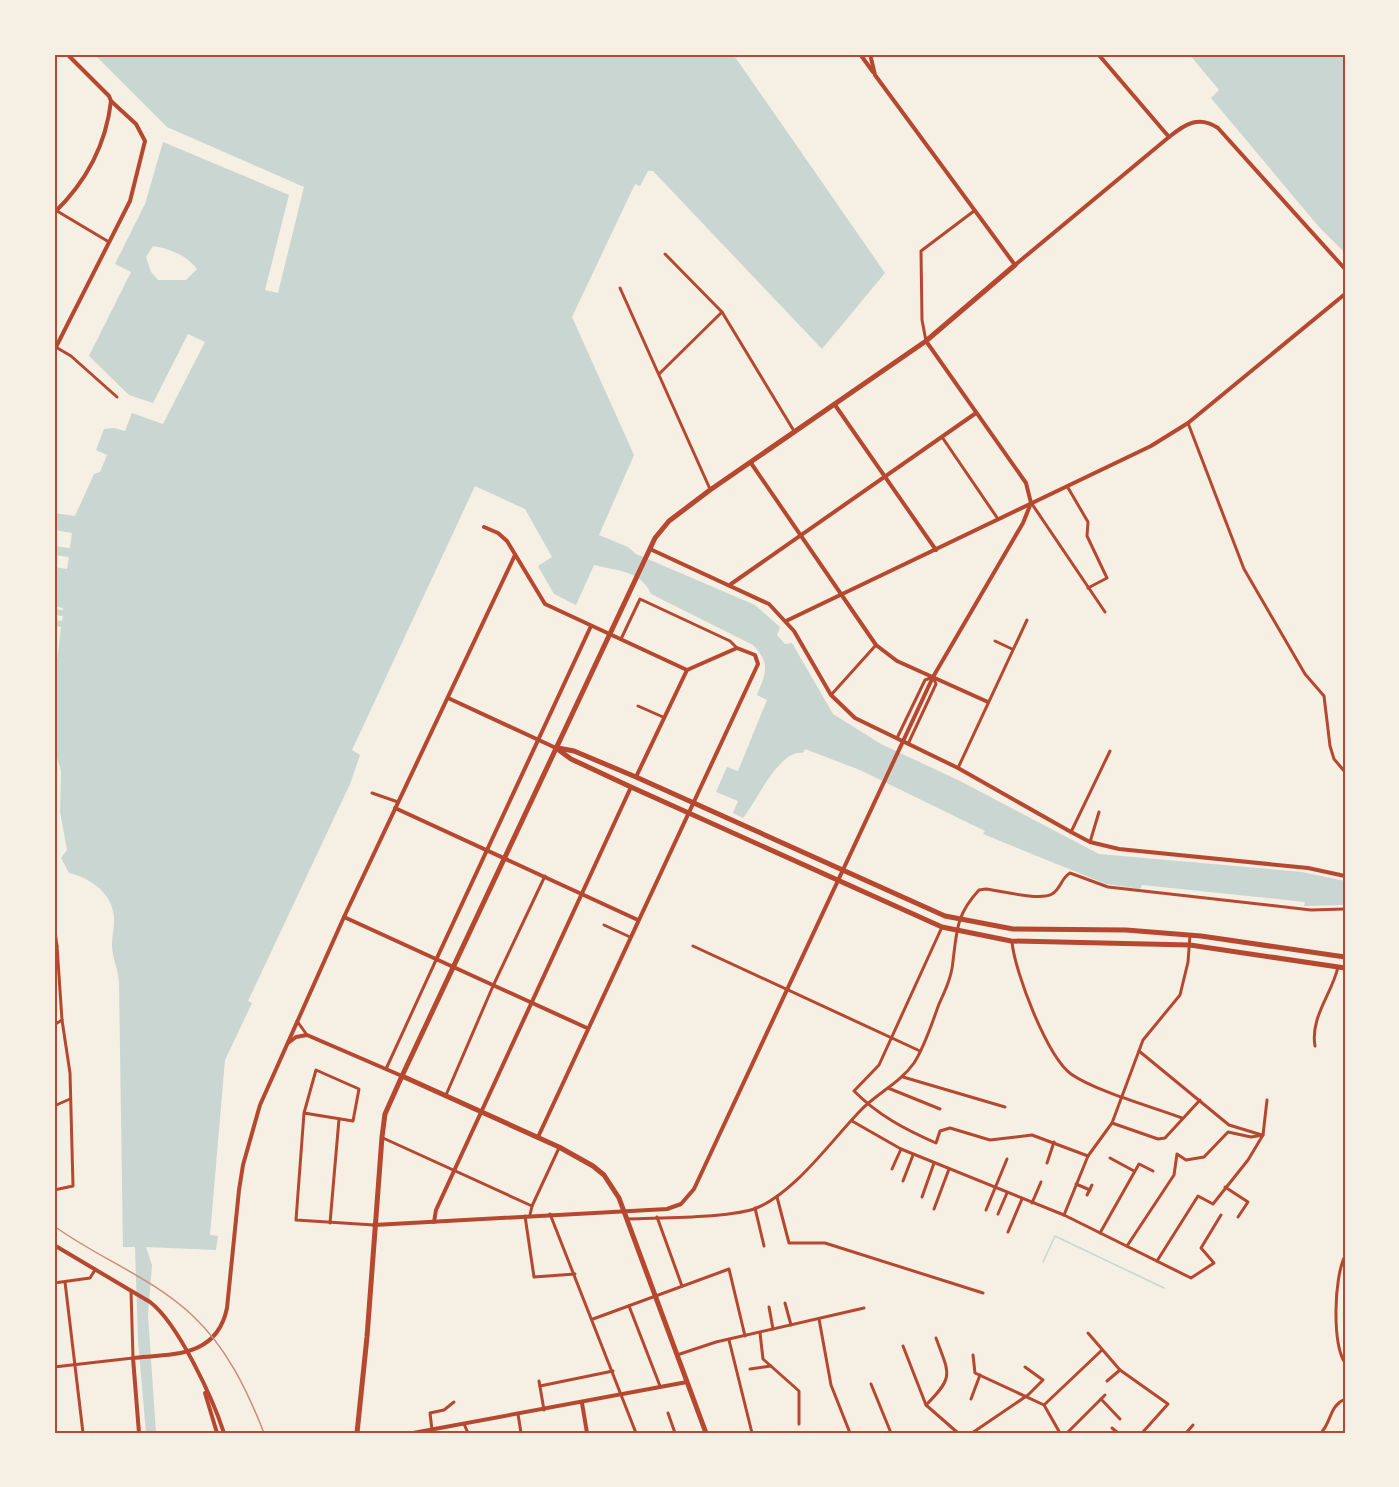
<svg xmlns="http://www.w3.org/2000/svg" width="1399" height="1487" viewBox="0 0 1399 1487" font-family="Arial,sans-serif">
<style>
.water{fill:#c9d6d2;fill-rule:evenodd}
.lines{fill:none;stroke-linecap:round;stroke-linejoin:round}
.stream{stroke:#c9d6d2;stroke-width:1.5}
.minor{stroke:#b5482f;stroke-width:3}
.tertiary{stroke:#b5482f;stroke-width:4}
.primary{stroke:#b5482f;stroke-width:5}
.trunk{stroke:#b5482f;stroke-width:5}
.rail{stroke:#cf8b77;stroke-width:1.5}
.neatline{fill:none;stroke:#b5482f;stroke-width:2}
</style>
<rect width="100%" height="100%" fill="#f6efe4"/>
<!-- water -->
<g class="water">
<path d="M94,54H733L885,273L822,349L653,171H648L640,186L635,184L572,317L634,455L599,535L628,547L636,554L755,605L780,627L777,635L785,644L792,643L833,714L881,744L960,781L1099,854L1302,872L1345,881V905L1304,906L1305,902L1142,885L1140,889L1106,884L983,834L985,831L860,770L805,749L803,753C779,749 757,801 743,818L733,813L738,801L716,792L727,767L738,771L767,700L757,695C766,672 771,664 753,645L651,594C641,570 616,571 594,565L576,605L554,594L538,566L552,557L525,509L475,486L352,750L360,755L350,784L248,1001L252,1003L225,1060L210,1235L218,1236L216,1250L146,1247L152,1265L148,1315L156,1433H146L138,1340L135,1247H123L119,982C118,969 112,957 112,945C112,933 116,923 113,911C109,891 88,877 69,873L61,858L67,850L60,812L61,771L54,748V686L61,627L54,626V620L62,621L63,616L54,615V609L63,610V608L54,606V567L67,569L69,557L54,555V546L70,548L72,533L54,530V513L75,516L94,474L100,472L107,455L96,450L104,429L114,428L125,431L132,413L163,424L205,342L188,334L153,403L129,395L89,356L131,272L115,264L145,204L163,142L289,195L265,290L278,293L304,187L167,127ZM153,246C170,249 185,254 197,269L186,280H158L151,272L146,257Z"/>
<polygon points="1189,54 1345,54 1345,253 1319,227 1211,98 1219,90"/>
</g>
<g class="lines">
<!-- stream -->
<polyline class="stream" points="1043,1262 1055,1236 1164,1288"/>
<!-- minor -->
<g class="minor">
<polyline points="57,211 109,242"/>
<polyline points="665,254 722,312 794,431"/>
<polyline points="620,288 710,489"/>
<polyline points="926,341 922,320 921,251 974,211"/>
<polyline points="54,346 71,356 117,397"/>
<polyline points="659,374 722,312"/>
<polyline points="1188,423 1244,569 1305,674 1324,696 1330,746 1334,759 1345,772"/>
<polyline points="942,437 998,519"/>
<polyline points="1067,486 1088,522 1087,536 1107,578 1088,588"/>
<polyline points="1032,504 1105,612"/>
<polyline points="621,639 640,599 730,641 737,648"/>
<polyline points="995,641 1012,649"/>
<polyline points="831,695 876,645"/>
<polyline points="638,706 663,717"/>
<polyline points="897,738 925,680 933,677 936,684 908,744"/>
<polyline points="958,768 1027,620"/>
<polyline points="372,793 398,802"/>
<polyline points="1071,832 1110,751"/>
<polyline points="1090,842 1099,812"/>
<polyline points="54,924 57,946"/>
<polyline points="604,925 630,937"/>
<path d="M942,927L879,1065L854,1091C878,1115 904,1129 936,1143L940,1131L950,1128L990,1140L1032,1135L1088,1156"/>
<path d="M1012,942C1015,973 1047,1056 1071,1074C1095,1091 1153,1107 1182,1118"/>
<polyline points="54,946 57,946 62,1020 70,1073 73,1186 54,1190"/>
<polyline points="693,946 920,1051"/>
<polyline points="297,1021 307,1035"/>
<polyline points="54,1025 62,1020"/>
<path d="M1315,1046C1310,1017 1332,994 1338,967"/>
<polyline points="1139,1051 1229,1125 1262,1135"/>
<polyline points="386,1069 436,960"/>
<polyline points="903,1077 1005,1107"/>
<polyline points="888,1088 940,1109"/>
<polyline points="446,1095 493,986 545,876"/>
<polyline points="54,1106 70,1099"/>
<polyline points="304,1113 353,1121 359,1089 316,1070 304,1113 296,1220 374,1225"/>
<polyline points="852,1121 901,1149 1064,1215 1191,1278 1214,1263 1201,1248 1221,1215"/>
<polyline points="1112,1123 1158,1139 1165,1138 1200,1100"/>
<polyline points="383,1138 532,1206 530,1215"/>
<polyline points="1110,1158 1134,1171"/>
<polyline points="1047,1163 1054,1142"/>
<polyline points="892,1169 901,1149"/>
<polyline points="903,1181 913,1155"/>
<polyline points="1076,1184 1090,1190"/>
<polyline points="1225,1187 1248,1202 1238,1217"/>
<polyline points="1087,1195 1092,1185"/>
<polyline points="777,1197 789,1243 825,1243 983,1293"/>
<polyline points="922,1197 934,1163"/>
<polyline points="1032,1203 1041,1182"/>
<polyline points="532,1206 559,1148"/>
<polyline points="755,1208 764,1246"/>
<polyline points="934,1209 949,1169"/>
<polyline points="986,1210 1007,1159"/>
<polyline points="550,1214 636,1433"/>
<polyline points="998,1214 1007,1193"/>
<polyline points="1064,1215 1088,1156 1112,1123 1143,1040 1180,995 1188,962 1190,935"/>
<polyline points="525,1216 534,1277 575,1274"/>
<polyline points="657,1217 682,1286"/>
<path d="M627,1219C658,1218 726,1218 754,1209C793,1195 831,1141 860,1111C877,1093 899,1084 914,1063C925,1046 932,1023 939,1004C945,991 952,976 953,961C957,930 956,915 979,890L986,889C1001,891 1040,901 1052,894C1061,889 1061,878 1070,873L1108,887L1311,910L1345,909"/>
<polyline points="330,1223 339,1119"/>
<polyline points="1008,1232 1022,1199"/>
<polyline points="1100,1233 1139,1164 1153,1171"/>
<polyline points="1127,1246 1174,1175 1177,1154 1186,1160 1204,1157 1228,1132 1251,1137 1263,1135"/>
<path d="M1345,1256C1334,1277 1332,1343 1345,1363"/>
<polyline points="1157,1261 1198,1196 1213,1204 1248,1160 1263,1135 1267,1100"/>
<polyline points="65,1282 83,1433"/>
<polyline points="54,1283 90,1278 95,1270"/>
<polyline points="785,1303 791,1325"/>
<polyline points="629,1306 660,1386"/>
<polyline points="769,1307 773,1329"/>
<polyline points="593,1319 729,1269 745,1336"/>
<polyline points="819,1319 831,1385 850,1433"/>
<polyline points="760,1333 763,1359 799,1391 799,1424"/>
<polyline points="1088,1333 1120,1370 1168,1404 1142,1433"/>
<polyline points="729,1340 752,1433"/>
<polyline points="903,1346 926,1405 958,1433"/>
<polyline points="677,1355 716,1342 864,1308"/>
<polyline points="973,1355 975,1373 1044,1405 1060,1433"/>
<polyline points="54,1367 133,1358 131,1291"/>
<polyline points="750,1369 771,1366"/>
<polyline points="539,1381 544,1410"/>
<polyline points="1107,1381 1120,1370"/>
<polyline points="871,1384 891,1433"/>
<polyline points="540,1386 613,1371"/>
<polyline points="971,1399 980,1375"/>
<polyline points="1101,1399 1120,1419"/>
<path d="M926,1405C955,1376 949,1374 936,1338"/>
<polyline points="1044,1405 1102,1350"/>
<polyline points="668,1413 675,1433"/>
<polyline points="518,1414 521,1433"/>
<polyline points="464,1424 468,1433"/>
<polyline points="1112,1428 1118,1433"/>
<polyline points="432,1430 430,1413 444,1410 454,1402"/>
<polyline points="972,1433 1028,1395 1043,1380 1025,1367"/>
<polyline points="1067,1433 1105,1395"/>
<polyline points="1186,1433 1193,1425"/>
<path d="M1321,1433C1332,1421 1329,1406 1345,1399"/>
</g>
<!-- tertiary -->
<g class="tertiary">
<polyline points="860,54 873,72"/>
<path d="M870,54L875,75L1015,265L1169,137C1185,124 1199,115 1218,128L1345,269"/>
<polyline points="1098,54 1169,137"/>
<path d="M54,213C85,183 106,145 111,101L109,96L67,54"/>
<polyline points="56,347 130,201 145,141 136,124 111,101"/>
<polyline points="835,405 936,550"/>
<polyline points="751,463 876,645 897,661 988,702"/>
<polyline points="484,527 498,533 507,541 545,604 687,670"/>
<polyline points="650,549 769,604 794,631 831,695 855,718 958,768 1071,832 1090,842 1119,849 1308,868 1345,876"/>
<polyline points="731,584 976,413"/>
<polyline points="786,621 1151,446 1188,423 1345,294"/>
<polyline points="448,698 556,748"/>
<polyline points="395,808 638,920"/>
<polyline points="344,917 587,1028"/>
<polyline points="436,960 591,626"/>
<polyline points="288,1043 296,1037 307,1035 402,1076"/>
<polyline points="538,1137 758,664 755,655 737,648 687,670 636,777"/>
<polyline points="434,1222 436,1210 631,787"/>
<polyline points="374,1225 667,1209 681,1204 694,1189 933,677 1023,523 1031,503 1026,483 926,341"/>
<path d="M54,1245L150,1302C178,1323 213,1399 224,1433"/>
<polyline points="205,1393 217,1433"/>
<polyline points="582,1403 587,1433"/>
<path d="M139,1433L133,1358C174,1354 217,1357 227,1308L239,1190L243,1165L260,1105L344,917L515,555"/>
<polyline points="413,1433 687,1382"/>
</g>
<!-- primary -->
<g class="primary">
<polyline points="556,748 571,759 631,787 942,927 1011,941 1190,945 1345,968"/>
<polyline points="558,748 574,751 636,777 945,916 1013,929 1126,930 1201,936 1345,957"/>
<polyline points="402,1076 655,538 669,521 710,490 926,341 1015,265"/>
</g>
<!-- trunk -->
<polyline class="trunk" points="357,1433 367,1337 382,1137 385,1114 402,1076 559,1147 593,1166 604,1175 619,1198 706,1433"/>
<!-- rail -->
<path class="rail" d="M54,1226C98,1258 153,1278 193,1316C227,1348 247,1390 264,1433"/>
</g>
<!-- border -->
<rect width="1399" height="1487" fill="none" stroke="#f6efe4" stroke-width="111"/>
<rect x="56" y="56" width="1288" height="1376" class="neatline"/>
</svg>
